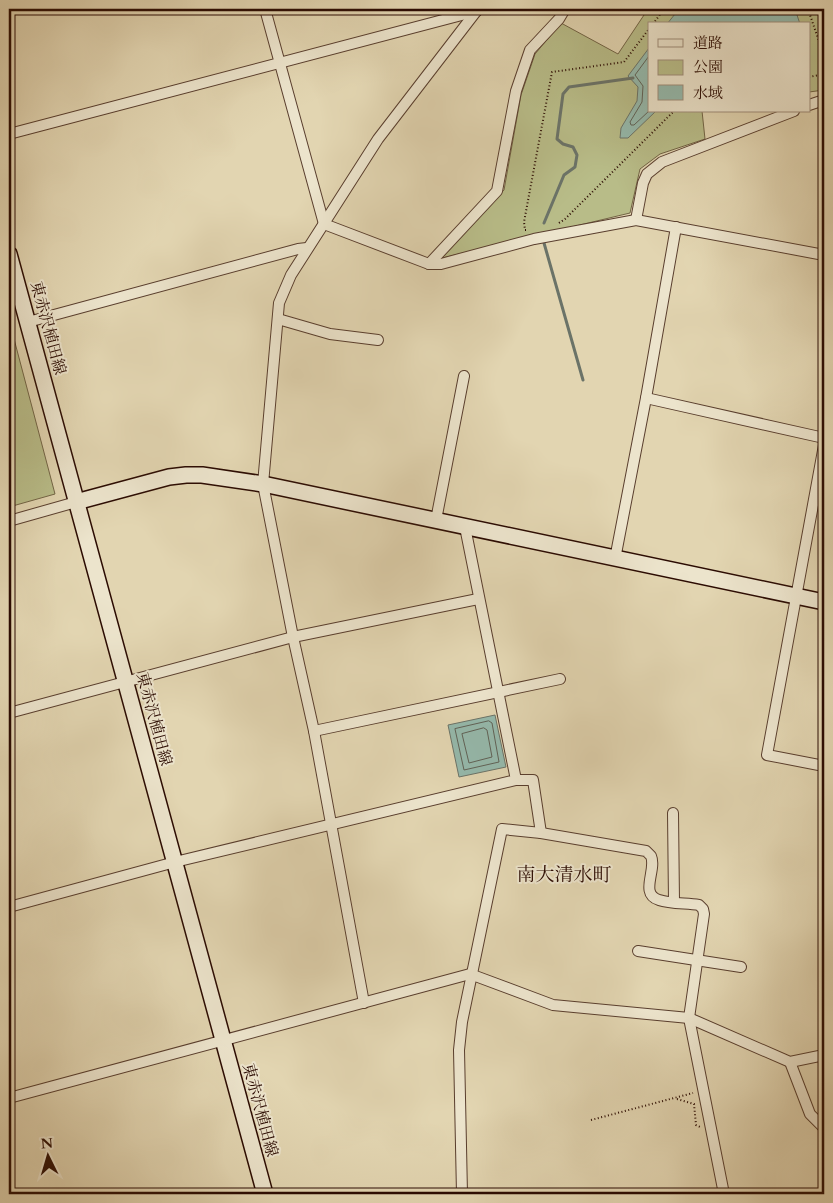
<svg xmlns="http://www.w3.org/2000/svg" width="833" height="1203" viewBox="0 0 833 1203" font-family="Cardo,'Noto Serif JP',serif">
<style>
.green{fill:#b8bc88;stroke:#726445}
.water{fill:#95b9ac;stroke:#6b7368}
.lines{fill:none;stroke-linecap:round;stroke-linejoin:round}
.shore{stroke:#606257;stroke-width:1}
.stream{stroke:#6b7368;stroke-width:3}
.street-casing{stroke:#593e2e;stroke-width:12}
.secondary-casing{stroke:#2b0b02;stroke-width:18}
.path{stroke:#2b0b02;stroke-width:2;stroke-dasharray:1 2.5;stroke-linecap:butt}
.street{stroke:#ece4cc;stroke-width:10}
.secondary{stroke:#ece4cc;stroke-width:15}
.labels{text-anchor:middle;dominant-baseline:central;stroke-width:4;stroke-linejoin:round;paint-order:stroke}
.street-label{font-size:16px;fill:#2b0b02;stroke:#ece4cc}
.quarter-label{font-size:19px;fill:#2b0b02;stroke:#ece4cc}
</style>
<rect width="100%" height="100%" fill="#e2d5b1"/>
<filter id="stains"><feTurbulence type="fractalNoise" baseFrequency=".004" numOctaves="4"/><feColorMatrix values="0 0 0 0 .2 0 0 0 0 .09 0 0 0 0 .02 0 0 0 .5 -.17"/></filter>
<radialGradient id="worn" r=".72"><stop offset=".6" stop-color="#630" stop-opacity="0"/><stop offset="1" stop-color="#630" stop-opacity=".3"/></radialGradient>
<!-- green -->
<g class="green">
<polygon points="648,9 824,9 824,90 809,92 809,24 649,24 649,111 702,111 705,139 660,154 640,169 630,213 438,259 504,190 521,95 535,54 561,23 618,54"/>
<polygon points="9,320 55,494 9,507"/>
</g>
<!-- water -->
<g class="water">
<polygon points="679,9 795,9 800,24 667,24"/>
<polygon points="649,48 649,111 656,111 628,138 620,138 621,128 637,101 638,87 628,76"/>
<polygon points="495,715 506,767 459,777 448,725"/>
</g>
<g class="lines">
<!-- shore -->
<g class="shore">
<polyline points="649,56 635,75 643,86 642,102 630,122 631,125 634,125 649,111"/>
<polygon points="489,721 492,723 499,762 464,770 455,729"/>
<polygon points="484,728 487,730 492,757 469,763 462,734"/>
</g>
<!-- stream -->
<g class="stream">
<polyline points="544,223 564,175 575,167 577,155 573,147 563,144 557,139 563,94 569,87 633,78"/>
<polyline points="544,243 583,380"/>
</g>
<!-- street casing -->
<g class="street-casing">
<g id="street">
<polyline points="265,9 324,224 429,264 441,264 534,239 636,220 824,255"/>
<polyline points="809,105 824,100"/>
<polyline points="9,134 477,11"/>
<polyline points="636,220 643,183 647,174 662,162 794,111"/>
<polyline points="429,264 497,191 516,91 530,50 559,19 565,9"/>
<polyline points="278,319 330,334 378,340"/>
<polyline points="28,322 298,249 307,248"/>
<polyline points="646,398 824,438"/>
<polyline points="824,445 767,755 824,766"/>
<polyline points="436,520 464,376"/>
<polyline points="9,521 76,502"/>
<polyline points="615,559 646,398 676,227"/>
<polyline points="9,713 293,637 478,599"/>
<polyline points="314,731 560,679"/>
<polyline points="516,780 533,780 541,833"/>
<polyline points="673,813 674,902"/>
<polyline points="9,907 175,862 516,780 465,527"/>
<polyline points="638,951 741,967"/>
<polyline points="364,1003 314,731 293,637 263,484 279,303 291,275 378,139 478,9"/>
<polyline points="790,1062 810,1114 824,1128"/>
<polyline points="9,1098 470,974 553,1005 689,1018 790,1062 824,1055"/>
<path d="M462,1194L459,1050L462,1022L502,829L541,833L646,851C646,851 651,856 651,856C657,870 639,894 659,900C671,904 686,903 699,905L703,909L704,914L689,1018L724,1194"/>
</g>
</g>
<!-- secondary casing -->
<g class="secondary-casing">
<g id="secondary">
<polyline points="9,254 265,1194"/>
<polyline points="76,502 169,477 186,475 202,475 263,484 824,602"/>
</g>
</g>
<!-- path -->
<g class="path">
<polyline points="808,9 824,56"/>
<polyline points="653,24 664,9"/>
<polyline points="809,77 824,74"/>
<polyline points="559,223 565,219 674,111"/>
<polyline points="526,230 525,230 524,222 552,72 624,62 649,29"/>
<polyline points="677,1099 694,1104 696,1125 700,1127"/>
<polyline points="591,1120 693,1093"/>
</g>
<!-- street -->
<use href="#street" class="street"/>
<!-- secondary -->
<use href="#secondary" class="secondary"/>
</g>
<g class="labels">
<!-- street labels -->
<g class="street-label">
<text transform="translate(48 328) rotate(75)">東赤沢植田線</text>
<text transform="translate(154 719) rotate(75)">東赤沢植田線</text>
<text transform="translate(260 1110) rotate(75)">東赤沢植田線</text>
</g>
<!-- quarter labels -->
<g class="quarter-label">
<text x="564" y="875">南大清水町</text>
</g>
</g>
<!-- margin -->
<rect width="833" height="1203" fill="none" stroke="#e2d5b1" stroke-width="30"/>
<rect x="10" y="10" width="813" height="1183" fill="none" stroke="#2b0b02" stroke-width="2.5"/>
<rect x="15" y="15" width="803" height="1173" fill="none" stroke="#2b0b02"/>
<!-- legend -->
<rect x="648" y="22" width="162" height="90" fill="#ece4cc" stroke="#9f8d7b"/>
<rect x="658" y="39" width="25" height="8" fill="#ece4cc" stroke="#9f8d7b"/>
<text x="693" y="48" font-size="15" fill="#2b0b02">道路</text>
<rect x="658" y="60" width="25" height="15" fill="#b8bc88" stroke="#9f8d7b"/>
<text x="693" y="72" font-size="15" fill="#2b0b02">公園</text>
<rect x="658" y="85" width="25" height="15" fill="#95b9ac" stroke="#9f8d7b"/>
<text x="693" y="98" font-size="15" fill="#2b0b02">水域</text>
<!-- north arrow -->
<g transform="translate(48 1156) rotate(355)" stroke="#ece4cc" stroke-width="4" paint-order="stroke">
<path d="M0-4L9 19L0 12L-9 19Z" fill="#2b0b02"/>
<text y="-8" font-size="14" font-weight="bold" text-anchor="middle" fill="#2b0b02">N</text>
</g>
<rect width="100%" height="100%" filter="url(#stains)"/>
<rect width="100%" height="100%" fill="url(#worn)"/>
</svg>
